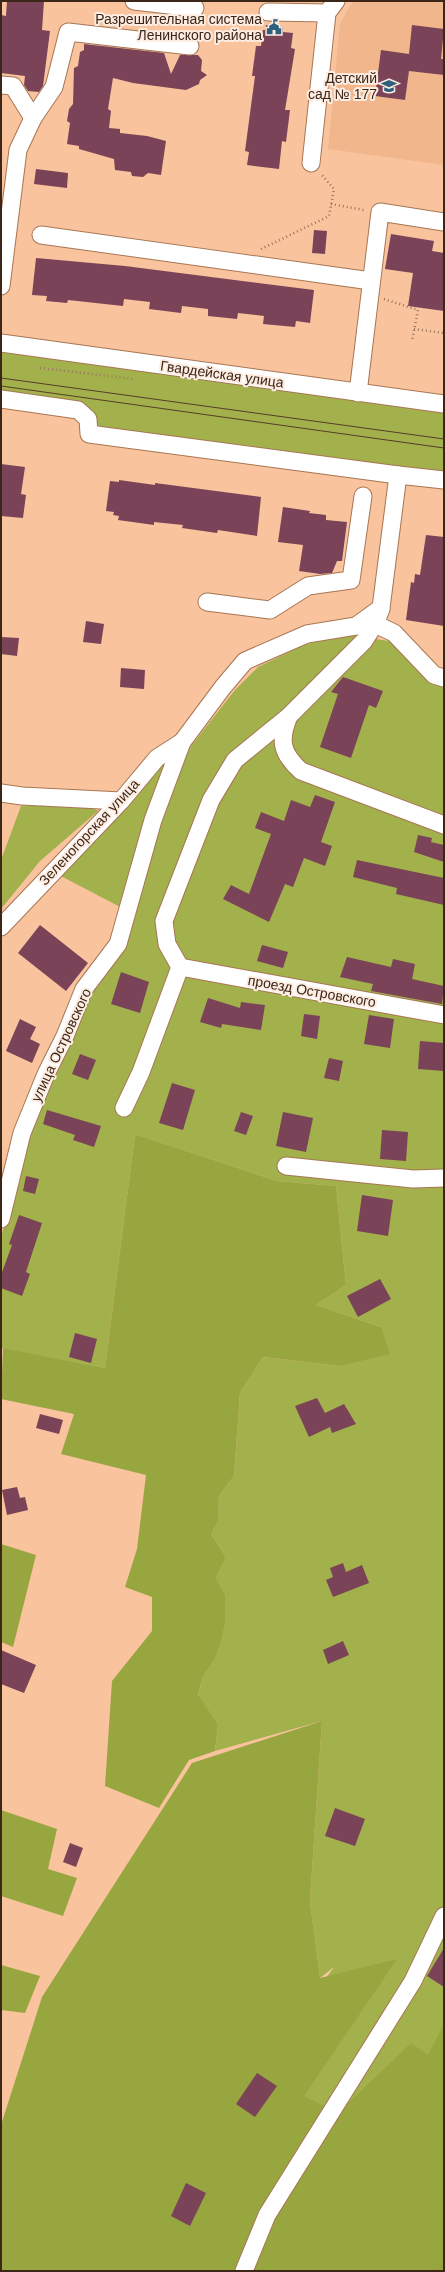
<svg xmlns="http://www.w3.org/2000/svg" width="445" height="2272" viewBox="0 0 445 2272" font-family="Helvetica,sans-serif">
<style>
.built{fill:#f1b68b}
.green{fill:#a2b14c}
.forest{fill:#98a640}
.building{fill:#7a4358}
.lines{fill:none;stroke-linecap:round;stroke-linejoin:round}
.minor-casing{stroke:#a77653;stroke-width:19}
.path{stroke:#9a755b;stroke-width:2.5;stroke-dasharray:1 3;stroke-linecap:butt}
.minor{stroke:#fff;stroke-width:17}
.tram{stroke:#563d2a;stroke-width:1}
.labels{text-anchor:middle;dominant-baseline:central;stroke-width:4;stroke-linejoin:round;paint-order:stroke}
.poi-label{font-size:14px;fill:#3b2617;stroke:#fdece1;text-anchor:end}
.street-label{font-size:14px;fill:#3b2617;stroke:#fdece1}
</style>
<rect width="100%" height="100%" fill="#f8c39d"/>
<!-- built -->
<polygon class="built" points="353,1 444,1 444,165 328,149 340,23"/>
<!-- green -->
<g class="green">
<polygon points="1,351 444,413 444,474 98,427 94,419 1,393"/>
<polygon points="348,635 389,641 444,682 444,2220 118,2271 334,1967 320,1978 310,1901 322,1721 215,1751 218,1724 198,1696 203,1677 213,1662 225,1594 214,1578 226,1557 211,1534 218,1522 219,1496 234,1476 240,1393 263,1357 340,1366 381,1327 316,1305 346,1285 336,1186 277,1181 135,1134 105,1368 1,1348 1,1238 22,1149 52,1075 103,971 180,766 191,746 235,690 258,667 302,646 327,638"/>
<polygon points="165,763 124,909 59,875 157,767"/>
<polygon points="91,805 98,811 40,861 1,909 1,860 21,806"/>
</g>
<!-- forest -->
<g class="forest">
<polygon points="135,1134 277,1181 336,1186 346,1285 316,1305 381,1327 390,1354 340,1366 263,1357 240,1393 234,1476 219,1496 218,1522 211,1534 226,1557 215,1578 225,1594 225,1622 220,1645 213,1662 203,1677 198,1695 218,1724 215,1751 189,1760 159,1808 105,1786 112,1681 152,1631 152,1597 125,1587 137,1549 146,1475 61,1454 74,1414 1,1399 3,1348 105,1368"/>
<polygon points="1,1544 36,1555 13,1647 1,1642"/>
<polygon points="322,1721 310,1901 320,1978 397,1959 304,2096 338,2113 411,2043 428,2055 444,2024 444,2271 1,2271 1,2125 42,1997 192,1763"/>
<polygon points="1,1810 57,1829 48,1869 77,1878 63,1916 1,1896"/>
<polygon points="1,1965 40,1976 25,2013 1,2010"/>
</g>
<!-- building -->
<g class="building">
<polygon points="7,1 44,1 42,30 50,31 43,86 39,92 28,91 24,85 25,76 1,73 1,15 6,16"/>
<polygon points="266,25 283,27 283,32 293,33 291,48 295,49 285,110 290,110 286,142 282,141 279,169 247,165 249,152 245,151 255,76 252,76 256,46 261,46 263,30 265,30"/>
<polygon points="412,25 444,29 441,59 444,59 444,75 409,71 405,100 375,96 381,50 409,54"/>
<polygon points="84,44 164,53 171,74 180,55 198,55 202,60 201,71 207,75 200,80 199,84 186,90 133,83 113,78 108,109 111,111 109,128 120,129 120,133 147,136 166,141 161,175 148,173 143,177 132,176 131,172 115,170 114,159 79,149 79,146 67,144 70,123 67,121 69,109 73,104 74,68 78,66 80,52 84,50"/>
<polygon points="36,169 68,173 67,188 34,184"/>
<polygon points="314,230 327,231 325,254 312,253"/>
<polygon points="391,234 434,241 432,251 444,253 444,311 408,306 413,273 385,269"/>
<polygon points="36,258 125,266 314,290 310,323 296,321 295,327 263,324 264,316 238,313 237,319 208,316 208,309 182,306 181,313 149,309 150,302 124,299 123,306 68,300 67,303 46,301 47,296 32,295"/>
<polygon points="1,464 25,467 21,494 26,495 23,518 1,516"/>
<polygon points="119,480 155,485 155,483 261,497 257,536 218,530 217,533 182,528 183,525 154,522 154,525 118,520 119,516 113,515 114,512 106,511 110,481 119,482"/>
<polygon points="283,507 310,511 309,513 326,515 326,520 347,522 342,561 337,561 332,573 320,574 299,571 303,545 278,542"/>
<polygon points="426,535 444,537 444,626 406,620 411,582 414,583 415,574 420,575"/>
<polygon points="86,621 104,624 101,644 83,642"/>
<polygon points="1,637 19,638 17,656 1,654"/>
<polygon points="121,668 145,670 144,689 120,687"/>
<polygon points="343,677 383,691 376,708 369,705 351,758 320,747 338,694 331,692"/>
<polygon points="315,795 335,802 321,842 332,846 325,866 304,858 293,887 285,884 269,922 223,899 231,885 249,894 271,834 255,828 261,812 284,821 291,800 310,807"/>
<polygon points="418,835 432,838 431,842 444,845 444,862 414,852"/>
<polygon points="357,860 444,878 444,905 396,894 397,888 353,877"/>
<polygon points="40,925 88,963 66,991 18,953"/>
<polygon points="262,945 288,952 283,968 257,961"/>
<polygon points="347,957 391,967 393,959 415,964 412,979 444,986 442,1004 371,991 373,984 340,977"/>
<polygon points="121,972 149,982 140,1013 111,1004"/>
<polygon points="208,998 240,1008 241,1002 265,1005 261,1030 222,1024 221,1028 200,1022"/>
<polygon points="304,1014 320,1016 317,1039 301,1036"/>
<polygon points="369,1015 394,1019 390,1048 364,1044"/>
<polygon points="20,1019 36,1027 30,1039 40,1044 32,1063 6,1051"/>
<polygon points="420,1041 444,1043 444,1071 418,1069"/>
<polygon points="80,1054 96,1060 88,1080 72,1074"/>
<polygon points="329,1058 343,1061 339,1081 324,1078"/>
<polygon points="172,1083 195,1090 183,1130 159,1123"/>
<polygon points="47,1110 101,1126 94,1147 73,1140 75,1135 43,1124"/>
<polygon points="241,1112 253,1116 246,1135 234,1131"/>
<polygon points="283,1112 313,1118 306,1152 276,1146"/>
<polygon points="382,1130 408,1132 406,1161 380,1159"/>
<polygon points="26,1176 39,1179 35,1194 23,1191"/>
<polygon points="362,1195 393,1200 388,1236 357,1231"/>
<polygon points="19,1215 42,1223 26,1272 30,1274 22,1296 1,1288 1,1275 12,1245 9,1244"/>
<polygon points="380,1279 391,1299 358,1317 347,1296"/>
<polygon points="75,1333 97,1339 91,1363 69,1357"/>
<polygon points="317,1398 325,1413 344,1404 356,1424 332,1433 330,1427 309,1437 295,1406"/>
<polygon points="40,1414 63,1420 59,1434 36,1428"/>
<polygon points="17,1487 20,1498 25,1497 28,1510 7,1515 2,1490"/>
<polygon points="343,1563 346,1572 362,1565 369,1583 333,1597 326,1580 333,1577 330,1568"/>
<polygon points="343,1641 349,1655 328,1664 323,1650"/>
<polygon points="1,1650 36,1665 24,1693 1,1684"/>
<polygon points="335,1808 365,1819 355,1846 325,1836"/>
<polygon points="70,1843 83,1848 76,1867 63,1862"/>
<polygon points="444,1948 444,1987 427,1976"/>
<polygon points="257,2073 277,2086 255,2117 236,2104"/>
<polygon points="186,2183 206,2193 190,2226 171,2216"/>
</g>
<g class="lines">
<!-- minor casing -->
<g class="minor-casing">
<g id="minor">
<polyline points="134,1 195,8"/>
<polyline points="268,12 327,13"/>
<polyline points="1,85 13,86 33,118"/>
<polyline points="311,163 327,13 336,1"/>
<polyline points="41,235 371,281"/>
<polyline points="1,286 18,150 33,118 54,87 68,32 190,46"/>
<polyline points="1,343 444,404"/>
<polyline points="358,393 380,212 444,222"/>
<polyline points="1,399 78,410 88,419 89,434 398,475"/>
<polyline points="207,602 270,610 308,586 351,580 363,496"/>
<polyline points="375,624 394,633 434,675 444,678"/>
<path d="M289,716C279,740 281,753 301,771L444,825"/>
<polyline points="1,793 22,796 121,801"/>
<polyline points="1,927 121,801 157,758 182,742"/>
<polyline points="180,967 167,944 164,921 211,800 235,760 289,716 364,641 375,624 381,609"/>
<polyline points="180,967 444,1015"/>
<polyline points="124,1108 141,1072 180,967"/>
<polyline points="286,1166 413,1179 444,1178"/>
<polyline points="1,1219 22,1133 46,1074 65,1036 84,989 118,944 153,820 182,742 223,687 245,661 307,634 356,626 381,608 398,475 444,480"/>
<polyline points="244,2271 267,2215 413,1981 444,1916"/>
</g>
</g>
<!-- path -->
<g class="path">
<polyline points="331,204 364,210"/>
<polyline points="261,249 329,216 334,189 322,175"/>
<polyline points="384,299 418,310 412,341"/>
<polyline points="414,329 444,333"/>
<polyline points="40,368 134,379"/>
<polyline points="440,2271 444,2262"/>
</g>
<!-- minor -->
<use href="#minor" class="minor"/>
<!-- tram -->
<g class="tram">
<polyline points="1,378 444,439"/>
<polyline points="1,386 444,448"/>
</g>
</g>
<!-- icons -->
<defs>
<g id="civic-bare" transform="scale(1.2)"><path d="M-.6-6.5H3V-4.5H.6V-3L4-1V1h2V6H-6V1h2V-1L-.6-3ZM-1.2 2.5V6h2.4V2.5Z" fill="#2f617f" stroke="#fdece1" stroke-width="2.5" paint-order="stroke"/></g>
<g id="school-bare" transform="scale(1.2)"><path d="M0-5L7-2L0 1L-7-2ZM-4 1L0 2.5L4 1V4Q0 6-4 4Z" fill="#2f617f" stroke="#fdece1" stroke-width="2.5" paint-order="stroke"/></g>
</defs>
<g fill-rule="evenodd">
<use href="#civic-bare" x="274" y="27"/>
<use href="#school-bare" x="389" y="86"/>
</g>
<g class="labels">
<!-- poi labels -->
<g class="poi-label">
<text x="262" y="19">Разрешительная система<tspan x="262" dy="16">Ленинского района</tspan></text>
<text x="377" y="78">Детский<tspan x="377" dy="16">сад № 177</tspan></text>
</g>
<!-- street labels -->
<g class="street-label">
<text transform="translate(222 374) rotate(8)">Гвардейская улица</text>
<text transform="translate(89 832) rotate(-47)">Зеленогорская улица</text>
<text transform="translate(312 991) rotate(10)">проезд Островского</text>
<text transform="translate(61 1045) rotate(-65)">улица Островского</text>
</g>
</g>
<!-- border -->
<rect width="445" height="2272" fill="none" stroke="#3b2617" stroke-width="4"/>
</svg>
